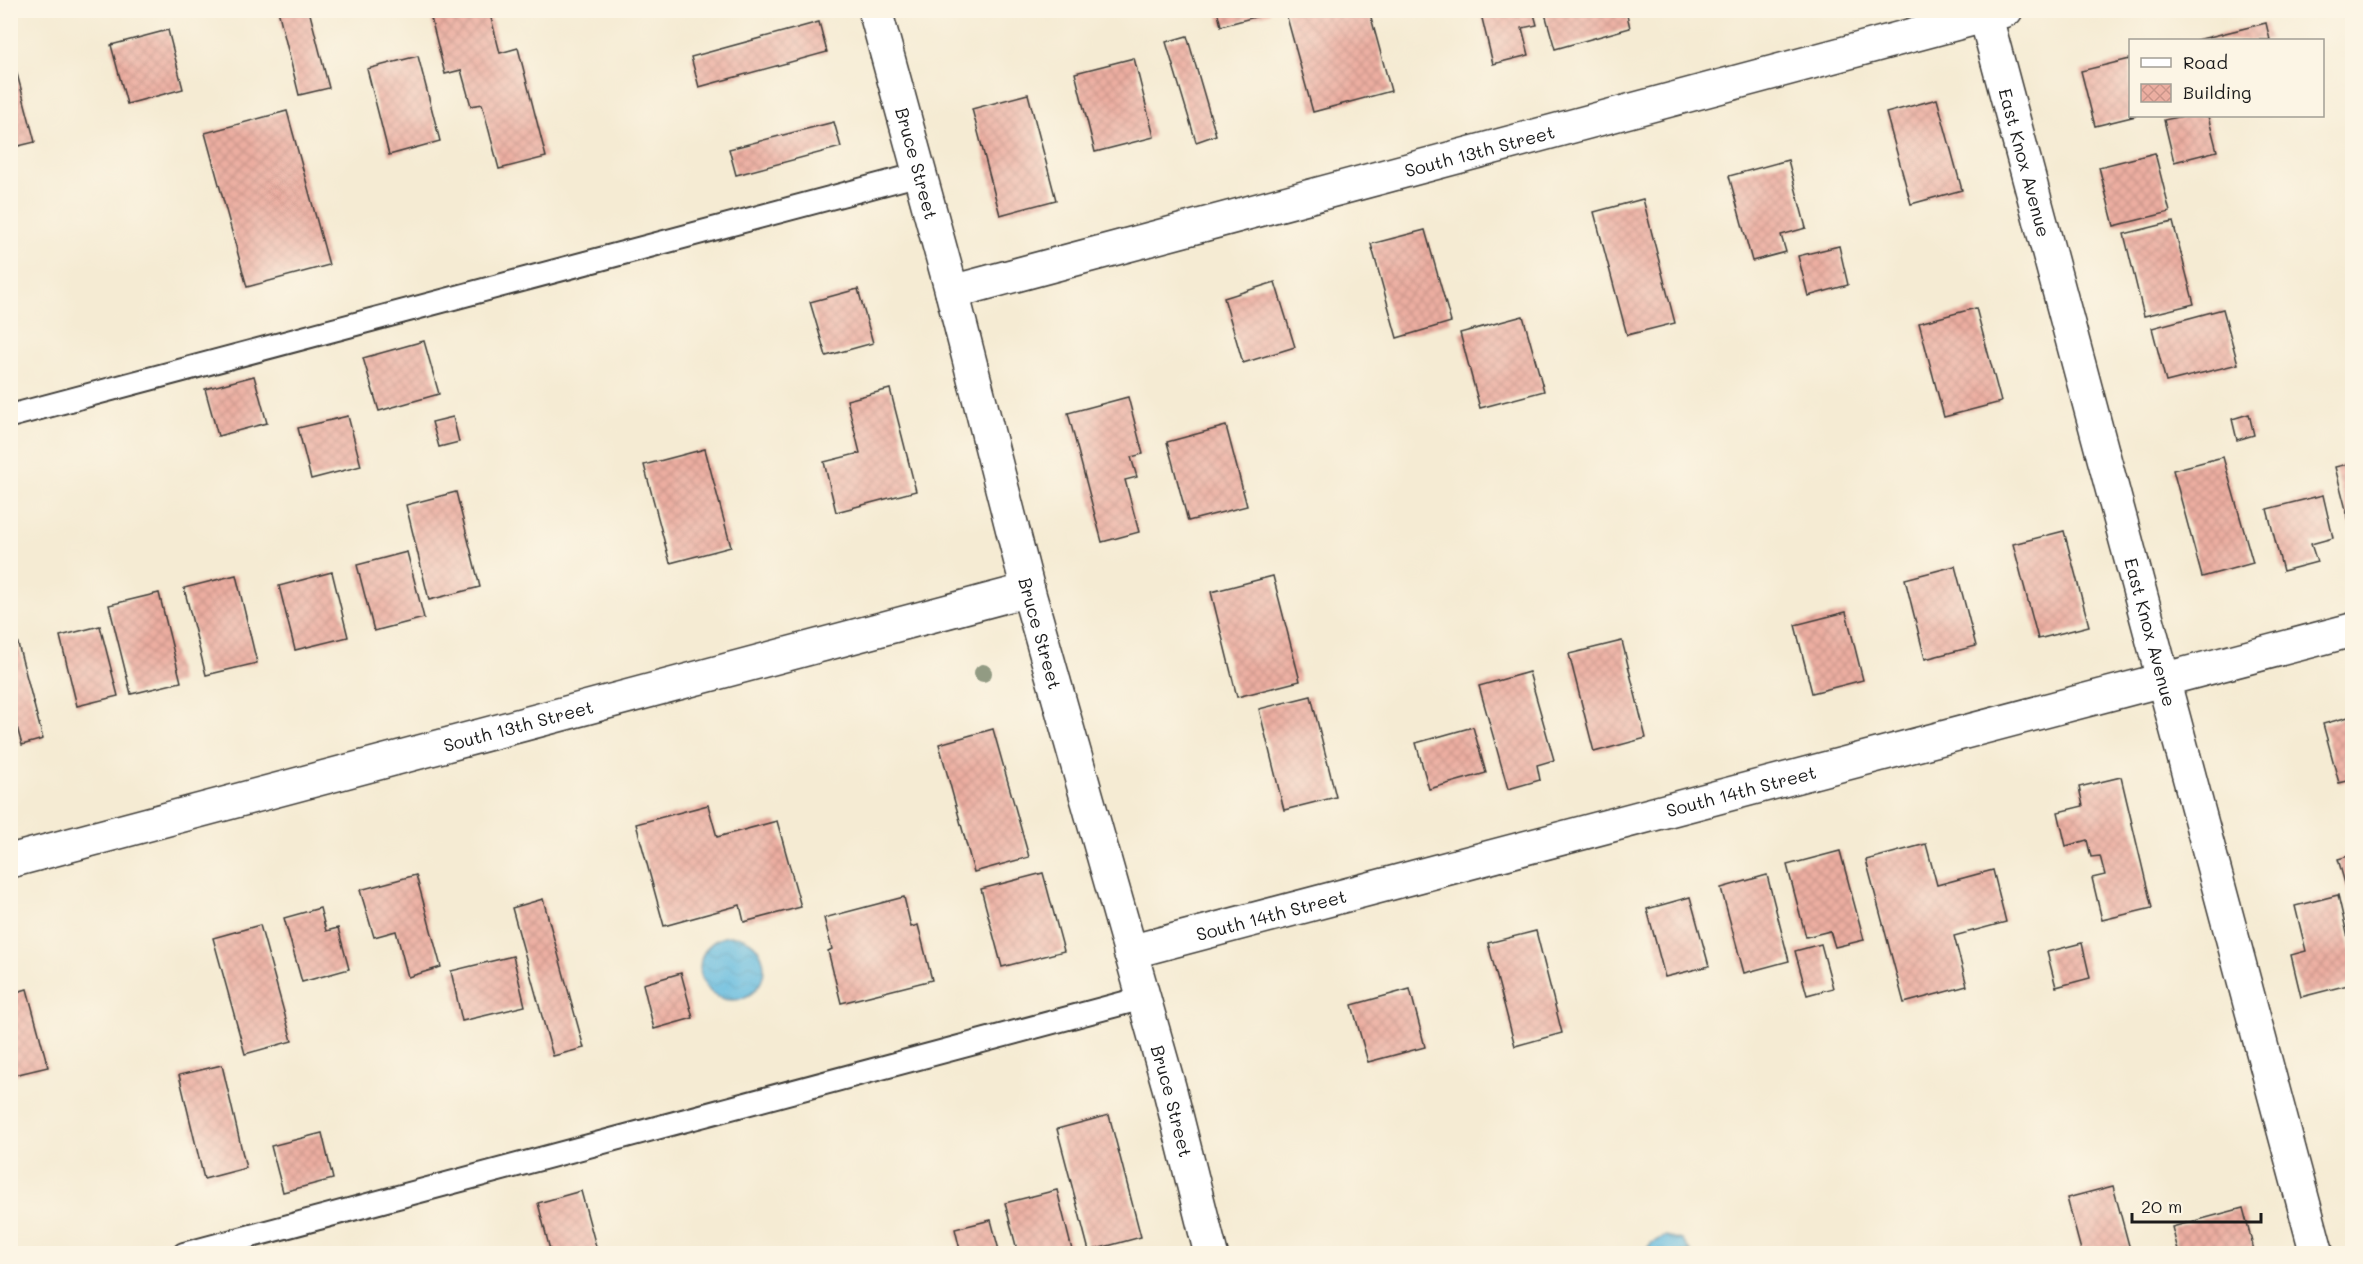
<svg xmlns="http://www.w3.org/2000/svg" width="2363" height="1264" viewBox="0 0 2363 1264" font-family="Mali,sans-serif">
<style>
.water{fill:url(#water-waves);stroke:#3e6b7e;stroke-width:1.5}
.building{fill:url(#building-cross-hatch)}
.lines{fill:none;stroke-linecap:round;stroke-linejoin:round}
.service-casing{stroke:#3d3b37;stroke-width:26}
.minor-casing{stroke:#3d3b37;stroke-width:36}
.service{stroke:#fff;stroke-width:22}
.minor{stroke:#fff;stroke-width:33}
.tree{fill:#929b83}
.labels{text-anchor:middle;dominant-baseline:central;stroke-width:6;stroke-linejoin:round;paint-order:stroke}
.street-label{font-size:18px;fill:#1c1c1c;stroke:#fcf5e5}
</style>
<defs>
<pattern id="water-waves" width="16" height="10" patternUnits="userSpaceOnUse" patternTransform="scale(1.5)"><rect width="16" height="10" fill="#61badf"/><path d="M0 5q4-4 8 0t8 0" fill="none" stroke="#549fbf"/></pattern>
<pattern id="building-cross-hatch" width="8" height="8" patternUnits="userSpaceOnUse" patternTransform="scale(1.5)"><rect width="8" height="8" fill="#ecaea1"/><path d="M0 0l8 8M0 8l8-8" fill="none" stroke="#ca958a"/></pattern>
</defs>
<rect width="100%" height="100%" fill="#fcf5e5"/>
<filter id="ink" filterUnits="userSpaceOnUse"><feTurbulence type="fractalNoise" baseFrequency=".0167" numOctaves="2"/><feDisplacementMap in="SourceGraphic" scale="12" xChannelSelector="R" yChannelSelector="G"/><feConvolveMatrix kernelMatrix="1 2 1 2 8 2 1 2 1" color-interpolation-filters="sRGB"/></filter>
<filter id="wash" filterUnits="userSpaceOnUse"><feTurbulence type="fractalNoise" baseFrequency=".008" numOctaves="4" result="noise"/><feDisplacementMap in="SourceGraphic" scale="24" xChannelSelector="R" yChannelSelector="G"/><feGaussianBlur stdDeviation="1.35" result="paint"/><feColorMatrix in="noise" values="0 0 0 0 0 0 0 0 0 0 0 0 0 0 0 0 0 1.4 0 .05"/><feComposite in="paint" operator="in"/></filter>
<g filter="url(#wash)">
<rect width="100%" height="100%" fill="#f5ebd3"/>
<!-- water -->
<g class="water">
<circle cx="732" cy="968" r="32"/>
<polygon points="1666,1236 1682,1240 1692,1253 1644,1253 1651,1243"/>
</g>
<g id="blocks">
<!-- building -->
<g class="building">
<polygon points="278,10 309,10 329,88 299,95"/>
<polygon points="429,10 489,10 500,53 518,48 546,157 499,169 482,104 471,106 461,70 445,74"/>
<polygon points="1217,10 1270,10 1270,13 1221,26"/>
<polygon points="1285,10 1369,10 1391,91 1313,112"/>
<polygon points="1480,10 1533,10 1537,25 1522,28 1529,55 1493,64"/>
<polygon points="1544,10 1626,10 1630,28 1555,49"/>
<polygon points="819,22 827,52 699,87 691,57"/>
<polygon points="2266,23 2270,40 2197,40"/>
<polygon points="168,30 183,89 127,104 111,45"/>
<polygon points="1187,36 1216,135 1196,142 1166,42"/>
<polygon points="418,56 440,141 389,155 367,69"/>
<polygon points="1134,58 1154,137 1095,152 1075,73"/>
<polygon points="2130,59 2130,116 2136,116 2095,126 2081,71"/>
<polygon points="16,70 35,142 10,148 10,72"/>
<polygon points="1028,94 1056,200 1000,215 972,109"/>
<polygon points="1937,99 1962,190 1911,204 1886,113"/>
<polygon points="287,111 329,265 247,287 205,133"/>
<polygon points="2183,116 2208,116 2217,151 2174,162 2164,120"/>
<polygon points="834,122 841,147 736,175 729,149"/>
<polygon points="2155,153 2170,212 2114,226 2099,167"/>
<polygon points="1788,160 1806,228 1781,235 1786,252 1752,261 1729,176"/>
<polygon points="1643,199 1675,323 1627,335 1594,212"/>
<polygon points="2173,222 2194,304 2144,316 2124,234"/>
<polygon points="1425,230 1451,322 1397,338 1371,244"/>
<polygon points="1839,246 1848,285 1808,296 1798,256"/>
<polygon points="1275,282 1295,347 1243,363 1224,298"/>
<polygon points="858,289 873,343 826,356 810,302"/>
<polygon points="1976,308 2001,402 1944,417 1919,323"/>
<polygon points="2223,309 2238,364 2166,382 2152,328"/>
<polygon points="1523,316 1544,391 1480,408 1460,333"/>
<polygon points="424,341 439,394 379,411 363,358"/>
<polygon points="254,376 267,423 218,436 205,389"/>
<polygon points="890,389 916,491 836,512 824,462 860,453 847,400"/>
<polygon points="1128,397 1143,454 1131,457 1137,477 1125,480 1139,532 1102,542 1068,413"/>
<polygon points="2249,414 2254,435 2237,440 2232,419"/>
<polygon points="348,416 361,466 311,479 298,428"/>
<polygon points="453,417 459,442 439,447 432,422"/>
<polygon points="1226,426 1247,506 1188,521 1167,442"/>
<polygon points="705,449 731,547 670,563 644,465"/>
<polygon points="2223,457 2253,563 2202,577 2173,470"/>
<polygon points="2352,463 2352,533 2335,467"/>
<polygon points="456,492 480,587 429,600 406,505"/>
<polygon points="2323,495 2333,538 2311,544 2317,562 2283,571 2267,509"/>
<polygon points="2064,531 2089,626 2038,639 2013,544"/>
<polygon points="407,552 424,618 374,631 357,565"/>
<polygon points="1955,566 1976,646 1925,659 1905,579"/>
<polygon points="332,572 348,637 295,650 279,586"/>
<polygon points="236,575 257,663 206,675 184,588"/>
<polygon points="1273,576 1300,681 1237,697 1211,592"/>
<polygon points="159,593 181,682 131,694 109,605"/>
<polygon points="1846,612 1863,680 1812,693 1795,625"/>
<polygon points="10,625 13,625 43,739 22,745 10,702"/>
<polygon points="100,626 118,696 77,706 60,636"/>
<polygon points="1622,641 1646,738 1594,752 1569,654"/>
<polygon points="1529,672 1554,760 1537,765 1540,780 1508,789 1479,686"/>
<polygon points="1311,696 1336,797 1284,810 1259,709"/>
<polygon points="2352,716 2352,780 2339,783 2323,724"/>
<polygon points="1473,727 1486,773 1429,789 1416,743"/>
<polygon points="993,729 1029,857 974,872 939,744"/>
<polygon points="2121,777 2152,908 2102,920 2092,878 2105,875 2100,856 2091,857 2087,840 2066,846 2058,812 2083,806 2079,787"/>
<polygon points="708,805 717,837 777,821 801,907 744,922 740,905 664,926 636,824"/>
<polygon points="1926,844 1937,885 1993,870 2006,922 1954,936 1967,986 1904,1003 1866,860"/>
<polygon points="1840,851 1864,940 1835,947 1830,931 1806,937 1787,865"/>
<polygon points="2352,855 2352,908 2338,859"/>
<polygon points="1043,873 1064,951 1002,967 981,889"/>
<polygon points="416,875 441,967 408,977 396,931 374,937 360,890"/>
<polygon points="1767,875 1789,961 1744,973 1721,888"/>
<polygon points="2338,895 2352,955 2352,984 2301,997 2291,955 2306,951 2295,906"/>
<polygon points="904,897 911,927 918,925 932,980 841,1003 828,951 832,949 824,918"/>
<polygon points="1690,897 1709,966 1665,977 1647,909"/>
<polygon points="543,899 584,1048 553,1056 512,908"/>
<polygon points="320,908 326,931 338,928 349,969 302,982 284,918"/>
<polygon points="260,925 292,1041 245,1054 213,938"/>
<polygon points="1536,931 1562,1033 1515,1046 1488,943"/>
<polygon points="2082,943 2090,978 2056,987 2047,952"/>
<polygon points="1821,944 1833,988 1807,995 1795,951"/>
<polygon points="513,956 525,1006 462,1021 451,971"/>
<polygon points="681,973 693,1018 654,1029 643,984"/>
<polygon points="27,989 48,1067 10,1076 10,994"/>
<polygon points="1410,989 1425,1047 1368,1062 1352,1005"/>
<polygon points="222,1065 246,1168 204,1179 179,1075"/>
<polygon points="1109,1115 1141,1237 1089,1251 1057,1129"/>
<polygon points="322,1133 333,1179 283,1192 271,1146"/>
<polygon points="2113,1186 2131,1253 2082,1254 2067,1198"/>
<polygon points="1057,1190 1073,1254 1018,1254 1005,1203"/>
<polygon points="581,1191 597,1250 583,1254 551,1254 538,1203"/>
<polygon points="2243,1208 2255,1254 2179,1254 2172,1227"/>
<polygon points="991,1220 1000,1254 961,1254 955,1229"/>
</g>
</g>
</g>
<g filter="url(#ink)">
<use href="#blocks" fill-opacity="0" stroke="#3d3b37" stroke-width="1.5"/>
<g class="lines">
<!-- service casing -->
<g class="service-casing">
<g id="service">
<polyline points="10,416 920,174"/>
<polyline points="184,1254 1143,998"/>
</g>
</g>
<!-- minor casing -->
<g class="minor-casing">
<g id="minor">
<path id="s1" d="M875,10L952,292L1028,590L1169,1087L1211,1254"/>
<path id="s2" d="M1984,10L2317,1254"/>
<path id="s3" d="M952,292L2006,10"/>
<path id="s4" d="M10,861L1028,590"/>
<path id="s5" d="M1130,952L2352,630"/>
</g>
</g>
<!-- service -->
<use href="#service" class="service"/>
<!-- minor -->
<use href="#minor" class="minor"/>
</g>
<!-- trees -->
<circle class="tree" cx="983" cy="673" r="9"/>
</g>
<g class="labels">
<!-- street labels -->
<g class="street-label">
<text stroke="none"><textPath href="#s3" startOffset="546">South 13th Street</textPath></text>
<text stroke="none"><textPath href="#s1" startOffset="159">Bruce Street</textPath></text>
<text stroke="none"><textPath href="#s2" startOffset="158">East Knox Avenue</textPath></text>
<text stroke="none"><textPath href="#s2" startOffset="644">East Knox Avenue</textPath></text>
<text stroke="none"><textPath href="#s1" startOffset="645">Bruce Street</textPath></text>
<text stroke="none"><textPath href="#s4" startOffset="526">South 13th Street</textPath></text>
<text stroke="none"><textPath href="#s5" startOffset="632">South 14th Street</textPath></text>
<text stroke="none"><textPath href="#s5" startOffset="146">South 14th Street</textPath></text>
<text stroke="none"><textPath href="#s1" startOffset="1131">Bruce Street</textPath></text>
</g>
</g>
<!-- margin -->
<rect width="2363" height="1264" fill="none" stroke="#fcf5e5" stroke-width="36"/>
<!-- legend -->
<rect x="2129" y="39" width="195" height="78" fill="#fcf5e5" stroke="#a29e95" stroke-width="1.5"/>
<rect x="2141" y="58" width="30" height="9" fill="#ffffff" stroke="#a29e95" stroke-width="1.5"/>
<text x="2183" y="69" font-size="18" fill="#1c1c1c">Road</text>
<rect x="2141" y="84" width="30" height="18" fill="url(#building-cross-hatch)" stroke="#a29e95" stroke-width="1.5"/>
<text x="2183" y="99" font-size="18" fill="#1c1c1c">Building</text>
<!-- scale -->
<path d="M2132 1213v9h129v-9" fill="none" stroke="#1c1c1c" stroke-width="3"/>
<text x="2141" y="1213" font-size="18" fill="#1c1c1c" stroke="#fcf5e5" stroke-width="4.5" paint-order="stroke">20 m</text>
</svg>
